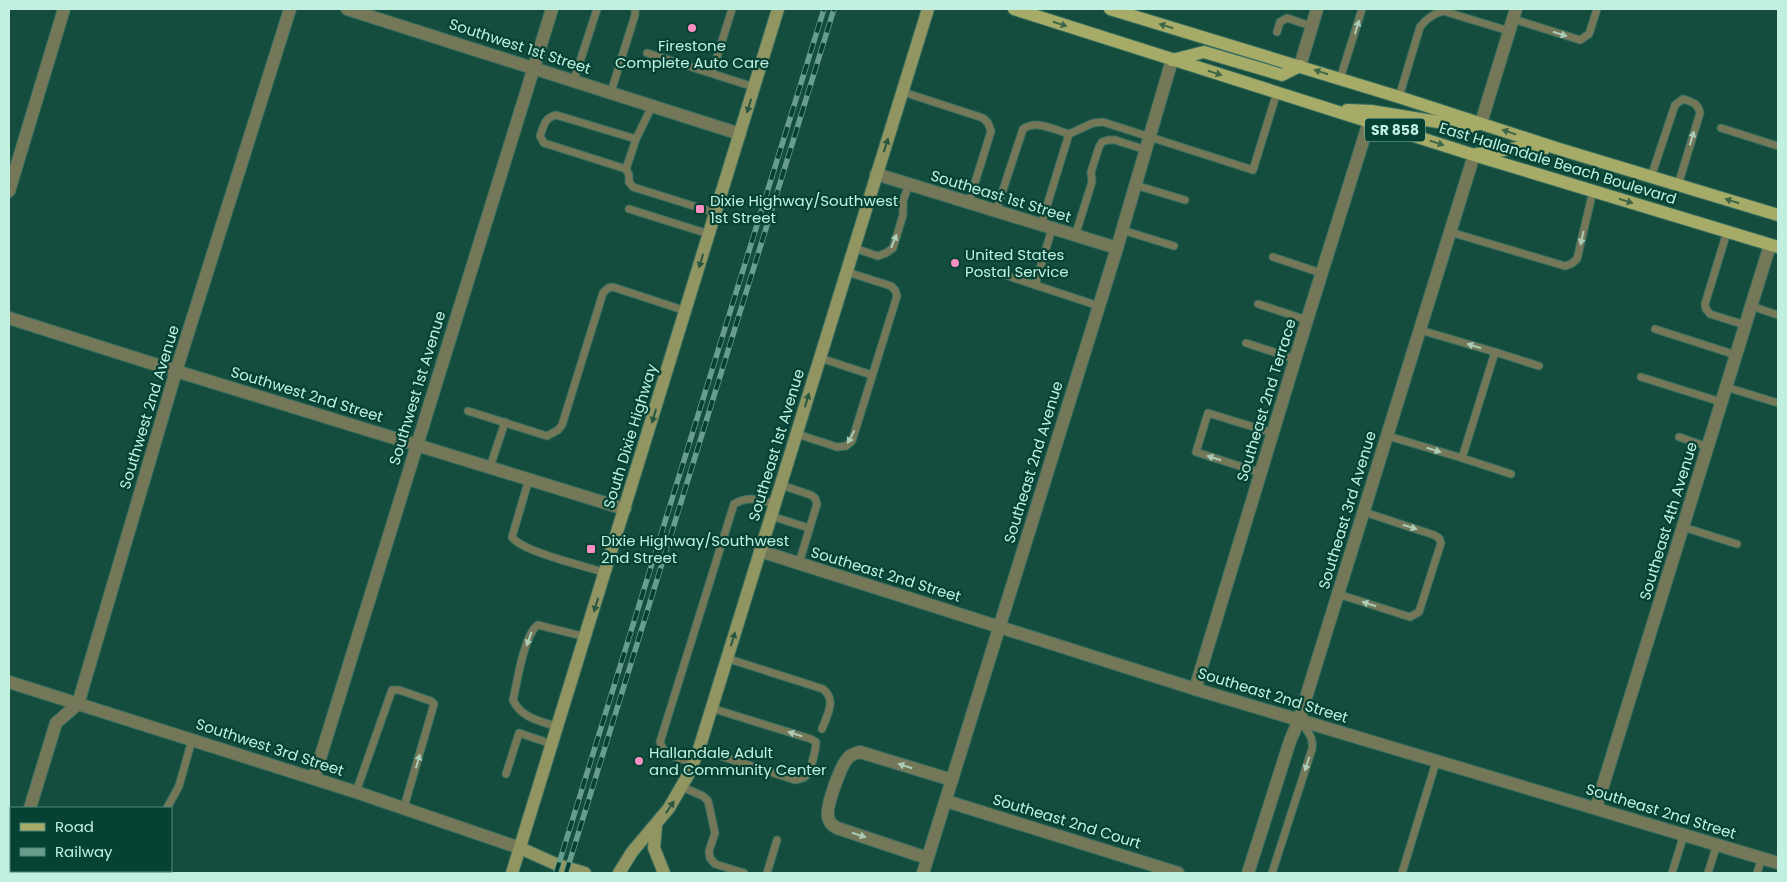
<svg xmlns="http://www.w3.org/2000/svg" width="1787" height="882" viewBox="0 0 1787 882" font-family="Poppins,sans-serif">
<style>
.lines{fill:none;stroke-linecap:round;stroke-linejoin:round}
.lane-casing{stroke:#376e5e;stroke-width:9}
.street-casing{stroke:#376e5e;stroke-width:14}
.secondary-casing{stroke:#376e5e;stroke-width:14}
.primary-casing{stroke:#376e5e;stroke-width:14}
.lane{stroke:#757858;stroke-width:7}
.street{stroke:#757858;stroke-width:12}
.secondary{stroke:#919562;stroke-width:12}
.primary{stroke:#a6ab68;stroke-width:12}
.rail-casing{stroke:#689c8c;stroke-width:5.5}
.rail{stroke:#054234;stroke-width:4;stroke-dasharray:11;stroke-linecap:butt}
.oneway{fill:#3d6746}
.oneway2{fill:#abccb7}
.oneway3{fill:#285740}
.poi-dot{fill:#fc8fc1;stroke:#054234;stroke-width:2}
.labels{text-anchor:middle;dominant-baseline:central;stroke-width:4.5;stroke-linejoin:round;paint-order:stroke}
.shield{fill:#054234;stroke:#89bcac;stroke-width:1}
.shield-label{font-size:14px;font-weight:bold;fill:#c2f0e0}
.poi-label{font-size:15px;fill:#c2f0e0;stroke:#054234;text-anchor:start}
.street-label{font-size:15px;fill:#c2f0e0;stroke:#054234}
</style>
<rect width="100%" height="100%" fill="#144d3e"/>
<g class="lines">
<!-- lane casing -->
<g class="lane-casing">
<g id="lane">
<polyline points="1513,19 1580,40 1589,34 1597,9"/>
<polyline points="1277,32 1280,22 1287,18 1311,26"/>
<polyline points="647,53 754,87"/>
<polyline points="712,73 732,9"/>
<polyline points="1340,79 1362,9"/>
<polyline points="574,80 597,9"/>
<polyline points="611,92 635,15 635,9"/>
<polyline points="903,92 983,118 988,123 991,131 969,202"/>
<path d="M1399,97L1420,27C1426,19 1433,14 1443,11L1509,31"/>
<polyline points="1721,128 1778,146"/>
<polyline points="1069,134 1093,123 1103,122 1253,170 1277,92"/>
<path d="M636,139L626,169L544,143L540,136C544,126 544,118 556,115L636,139L652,106"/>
<polyline points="626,169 629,175 629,182 633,187 716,213"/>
<path d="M1651,177L1675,105L1683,99C1692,102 1698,103 1700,113L1678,185"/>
<polyline points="1135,185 1185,200"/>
<polyline points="629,209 709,234"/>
<path d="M996,211L1023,129C1037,119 1054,130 1069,134L1041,225"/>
<polyline points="1052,229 1035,285 1099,306"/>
<polyline points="1122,230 1174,246"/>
<polyline points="1450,232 1565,266 1571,264 1577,259 1593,191"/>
<polyline points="1727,232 1705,304 1706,309 1710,314 1745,325"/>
<polyline points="1075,236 1092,182 1091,172 1099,147 1102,142 1108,140 1115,140 1146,150"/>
<polyline points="854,248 878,256 886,253 893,248 903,215 903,201 909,184"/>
<polyline points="1273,257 1321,273"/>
<polyline points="1002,274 1035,285"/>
<polyline points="1258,304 1307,320"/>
<polyline points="1751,306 1778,315"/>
<polyline points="1655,329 1736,355"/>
<polyline points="1246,343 1295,359"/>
<polyline points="1495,352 1539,366"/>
<polyline points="820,358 872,375"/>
<polyline points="1641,377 1721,402"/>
<polyline points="1726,387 1778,403"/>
<polyline points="468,411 547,436 558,430 562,425 603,293 608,288 613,287 686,311"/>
<polyline points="797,434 837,447 846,446 852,441 897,296 895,290 891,286 847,272"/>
<polyline points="1388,436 1462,458 1495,352 1420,330"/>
<polyline points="1679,437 1708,447"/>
<polyline points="1462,458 1511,474"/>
<polyline points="490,467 505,422"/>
<polyline points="1261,473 1196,452 1208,413 1273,433"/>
<path d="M529,479L512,537C522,552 586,566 606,573"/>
<polyline points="781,485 811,495 815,498 817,504 799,563"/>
<polyline points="771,516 809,528"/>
<polyline points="1683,527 1737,544"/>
<polyline points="1338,594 1410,617 1419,612 1441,543 1439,538 1434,535 1364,512"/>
<path d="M726,658L823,689C837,700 827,715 822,729"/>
<path d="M558,727C540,721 521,718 513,700C517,683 524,634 538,625L586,637"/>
<path d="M699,749L795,780C799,779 804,779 807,775C811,770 816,749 816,742L811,739L711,708"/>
<path d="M694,763C681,758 664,757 660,742L734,504C748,496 760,499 775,504"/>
<polyline points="506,774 519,733 552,744"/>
<polyline points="682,787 703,796 708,801 715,833 709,851 710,858 715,864 744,873"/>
<polyline points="356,792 392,690 399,690 431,701 434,704 404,807"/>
<polyline points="167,808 179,786 192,740"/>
<polyline points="80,871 88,873"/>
<polyline points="130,873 131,871"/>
<polyline points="767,873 777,840"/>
<path d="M1272,873L1312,749C1314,738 1308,732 1301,722"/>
<polyline points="1402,873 1436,762"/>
<polyline points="1672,873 1684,834"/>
<polyline points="1708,873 1717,844"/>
<polyline points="1757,873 1762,858"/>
</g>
</g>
<!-- street casing -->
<g class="street-casing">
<g id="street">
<polyline points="347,9 740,134"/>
<polyline points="1300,66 1317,9"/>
<polyline points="1481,123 1516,9"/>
<polyline points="876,174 1117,248"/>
<polyline points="9,191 64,9"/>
<polyline points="9,318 176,371 625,509"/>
<polyline points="760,551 1195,689 1778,863"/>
<polyline points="9,682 356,792 520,848"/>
<polyline points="1195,689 1307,320 1369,122"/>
<polyline points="314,778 552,9"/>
<polyline points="946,801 1178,873"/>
<polyline points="30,808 56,723 78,704 176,371 290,9"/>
<polyline points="1596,808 1770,245"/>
<path d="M927,858L837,828C832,825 829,823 828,816C826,806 841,764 849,757C852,754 856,753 860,752L952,780"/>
<polyline points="9,873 11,866"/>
<polyline points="923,873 1117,248 1172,60"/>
<polyline points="1248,873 1290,741 1299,720 1474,155"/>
</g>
</g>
<!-- secondary casing -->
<g class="secondary-casing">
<g id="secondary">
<polyline points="656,826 654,848 664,873"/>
<polyline points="520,848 558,865 585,873"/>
<polyline points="512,873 778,9"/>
<polyline points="619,873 632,852 669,808 688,775 699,749 928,9"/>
</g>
</g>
<!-- primary casing -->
<g class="primary-casing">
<g id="primary">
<polyline points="1014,9 1474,155 1778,247"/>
<polyline points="1110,9 1399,97 1559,149 1778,215"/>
<polyline points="1172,60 1204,52 1282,75 1300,66"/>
<polyline points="1347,110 1371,111 1469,127 1478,124"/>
<polyline points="1477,154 1524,147 1544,149"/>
</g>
</g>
<!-- lane -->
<use href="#lane" class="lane"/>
<!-- street -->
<use href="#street" class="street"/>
<!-- secondary -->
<use href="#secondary" class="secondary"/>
<!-- primary -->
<use href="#primary" class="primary"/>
<!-- rail casing -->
<g class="rail-casing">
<g id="rail">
<polyline points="556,873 824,9"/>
<polyline points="566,873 834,9"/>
</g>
</g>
<!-- rail -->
<use href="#rail" class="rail"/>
</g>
<!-- one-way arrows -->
<defs><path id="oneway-solid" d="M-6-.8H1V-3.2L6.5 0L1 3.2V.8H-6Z" transform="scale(1.25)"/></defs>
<g class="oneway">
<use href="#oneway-solid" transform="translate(1060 24) rotate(18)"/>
<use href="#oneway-solid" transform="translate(1166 26) rotate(-163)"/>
<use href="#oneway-solid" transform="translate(1321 72) rotate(-162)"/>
<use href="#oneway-solid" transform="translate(1215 73) rotate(17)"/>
<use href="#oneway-solid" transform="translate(1509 132) rotate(-161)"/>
<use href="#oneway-solid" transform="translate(1437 143) rotate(18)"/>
<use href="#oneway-solid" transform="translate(1626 201) rotate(17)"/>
<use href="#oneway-solid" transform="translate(1732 201) rotate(-163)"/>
</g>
<g class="oneway2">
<use href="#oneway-solid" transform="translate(1357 27) rotate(-73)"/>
<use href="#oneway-solid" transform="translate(1560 34) rotate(18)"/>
<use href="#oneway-solid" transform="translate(1692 138) rotate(-73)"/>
<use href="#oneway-solid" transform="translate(1582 238) rotate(103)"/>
<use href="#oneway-solid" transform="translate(894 241) rotate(-68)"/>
<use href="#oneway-solid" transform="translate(1474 346) rotate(-163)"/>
<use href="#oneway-solid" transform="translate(851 437) rotate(118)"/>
<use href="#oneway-solid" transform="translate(1434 450) rotate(17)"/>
<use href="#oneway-solid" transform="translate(1214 458) rotate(-162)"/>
<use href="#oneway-solid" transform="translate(1410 527) rotate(18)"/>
<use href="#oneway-solid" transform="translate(1369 604) rotate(-162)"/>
<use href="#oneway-solid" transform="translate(529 639) rotate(110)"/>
<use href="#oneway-solid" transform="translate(795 734) rotate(-163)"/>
<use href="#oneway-solid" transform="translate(418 761) rotate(-74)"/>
<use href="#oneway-solid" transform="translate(1307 764) rotate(108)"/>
<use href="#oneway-solid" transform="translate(905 766) rotate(-163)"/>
<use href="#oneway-solid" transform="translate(859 835) rotate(18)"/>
</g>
<g class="oneway3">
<use href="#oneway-solid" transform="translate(749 106) rotate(107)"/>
<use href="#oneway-solid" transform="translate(886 145) rotate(-72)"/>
<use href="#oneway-solid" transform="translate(701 261) rotate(107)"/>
<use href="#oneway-solid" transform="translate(807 400) rotate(-73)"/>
<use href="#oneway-solid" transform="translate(654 416) rotate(107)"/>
<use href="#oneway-solid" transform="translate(596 605) rotate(107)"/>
<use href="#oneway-solid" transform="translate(733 639) rotate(-73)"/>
<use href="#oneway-solid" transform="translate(670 807) rotate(-56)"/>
</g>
<!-- markers -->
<g class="poi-dot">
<circle cx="692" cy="28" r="5"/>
<rect x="695" y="204" width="10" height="10" rx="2.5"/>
<circle cx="955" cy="263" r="5"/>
<rect x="586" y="544" width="10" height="10" rx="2.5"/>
<circle cx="639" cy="761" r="5"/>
</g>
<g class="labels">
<!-- shield labels -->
<rect class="shield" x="1365" y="118.5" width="60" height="23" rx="4"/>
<g class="shield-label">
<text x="1395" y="130">SR 858</text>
</g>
<!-- poi labels -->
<g class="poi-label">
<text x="692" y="45" text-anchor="middle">Firestone<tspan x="692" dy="17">Complete Auto Care</tspan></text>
<text x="710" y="200">Dixie Highway/Southwest<tspan x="710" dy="17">1st Street</tspan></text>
<text x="965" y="254">United States<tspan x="965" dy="17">Postal Service</tspan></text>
<text x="601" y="540">Dixie Highway/Southwest<tspan x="601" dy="17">2nd Street</tspan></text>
<text x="649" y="752">Hallandale Adult<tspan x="649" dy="17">and Community Center</tspan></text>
</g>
<!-- street labels -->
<g class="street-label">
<text transform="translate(520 46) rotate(18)">Southwest 1st Street</text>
<text transform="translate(1558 163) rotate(17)">East Hallandale Beach Boulevard</text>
<text transform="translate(1001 196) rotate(17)">Southeast 1st Street</text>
<text transform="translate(417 388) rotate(-73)">Southwest 1st Avenue</text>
<text transform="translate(307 394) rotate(17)">Southwest 2nd Street</text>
<text transform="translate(1266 400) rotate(-73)">Southeast 2nd Terrace</text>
<text transform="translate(149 407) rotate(-73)">Southwest 2nd Avenue</text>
<text transform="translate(630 436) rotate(-73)">South Dixie Highway</text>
<text transform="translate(776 445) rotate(-73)">Southeast 1st Avenue</text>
<text transform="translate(1033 462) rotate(-73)">Southeast 2nd Avenue</text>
<text transform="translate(1347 510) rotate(-73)">Southeast 3rd Avenue</text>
<text transform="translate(1668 521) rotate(-73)">Southeast 4th Avenue</text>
<text transform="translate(886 574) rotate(17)">Southeast 2nd Street</text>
<text transform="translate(1273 695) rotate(17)">Southeast 2nd Street</text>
<text transform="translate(270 747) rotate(18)">Southwest 3rd Street</text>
<text transform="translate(1661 811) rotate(17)">Southeast 2nd Street</text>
<text transform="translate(1067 821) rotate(17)">Southeast 2nd Court</text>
</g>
</g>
<!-- border -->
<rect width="1787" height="882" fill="none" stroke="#c2f0e0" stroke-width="20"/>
<!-- legend -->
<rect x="10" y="807" width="162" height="65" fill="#054234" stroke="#518879"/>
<rect x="20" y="823" width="25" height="8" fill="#a6ab68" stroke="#518879"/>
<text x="55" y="832" font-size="15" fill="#c2f0e0">Road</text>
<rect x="20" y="848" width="25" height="8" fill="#689c8c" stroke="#518879"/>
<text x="55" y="857" font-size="15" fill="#c2f0e0">Railway</text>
</svg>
